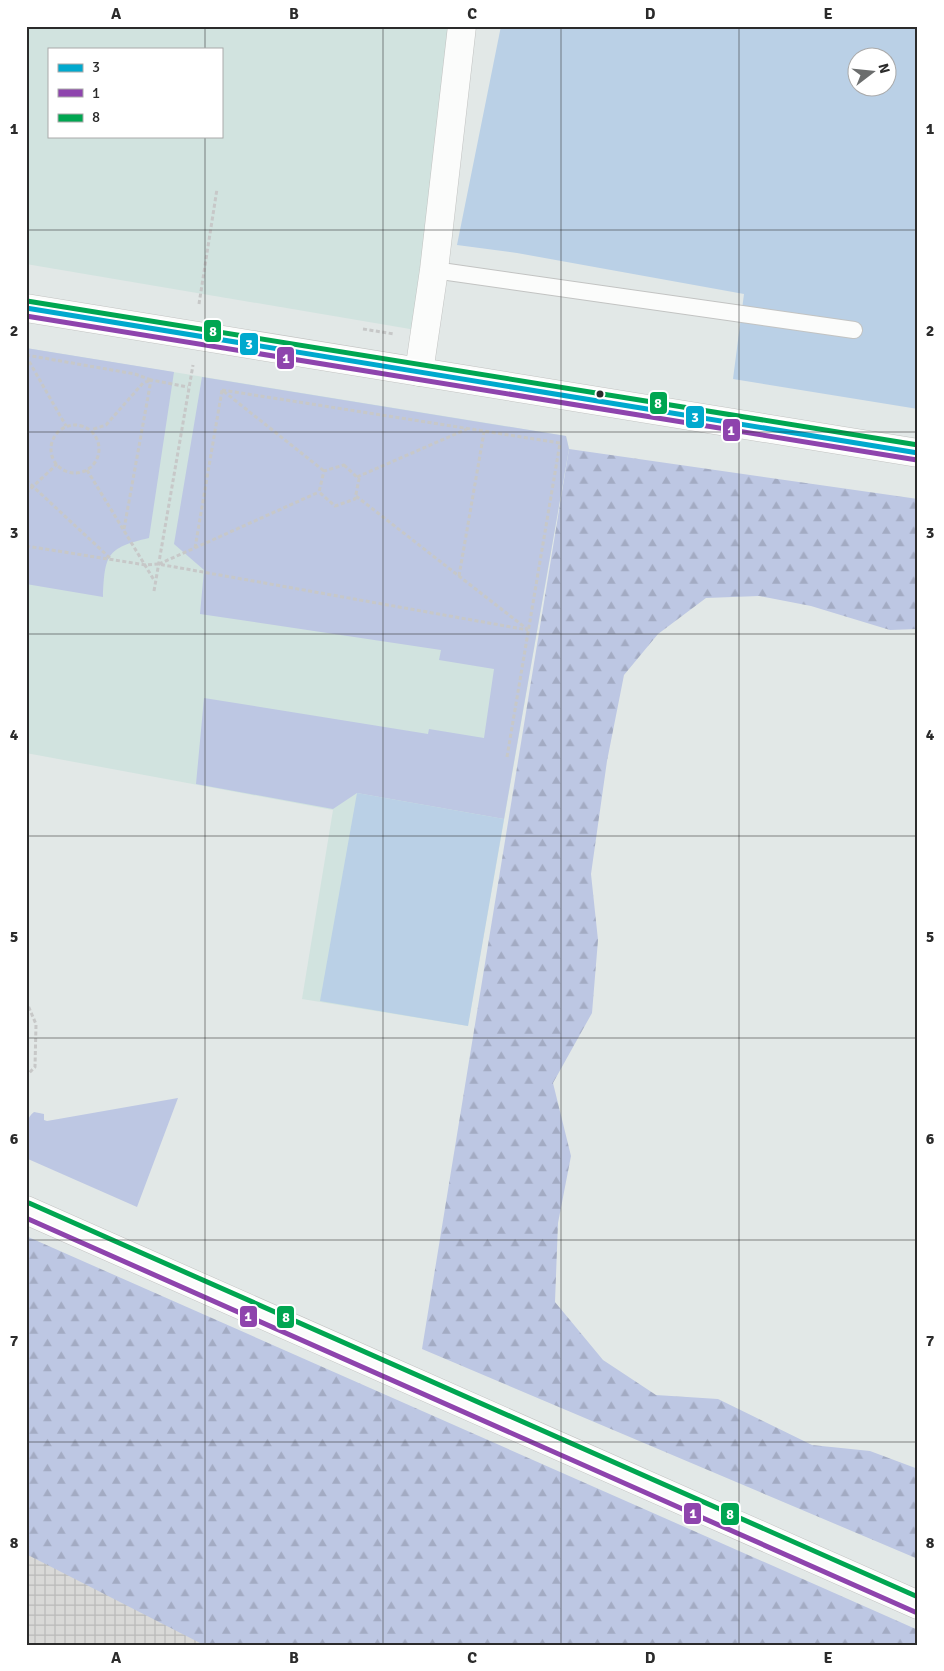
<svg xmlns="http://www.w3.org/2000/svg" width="944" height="1671" viewBox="0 0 944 1671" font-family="Signika,sans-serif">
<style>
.industrial{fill:url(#industrial-grid)}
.education{fill:#d1e3df;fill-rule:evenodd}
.grass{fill:#bdc7e3}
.forest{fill:url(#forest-firs)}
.pitch{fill:#bad0e6;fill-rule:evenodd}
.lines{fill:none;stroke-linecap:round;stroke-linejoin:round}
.lane-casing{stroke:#c2c3c2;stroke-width:18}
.street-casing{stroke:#c2c3c2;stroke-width:29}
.secondary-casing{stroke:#c2c3c2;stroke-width:29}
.path{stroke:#c7c8c8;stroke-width:3;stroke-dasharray:4 2.5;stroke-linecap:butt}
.lane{stroke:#fbfcfb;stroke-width:16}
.street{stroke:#fbfcfb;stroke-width:28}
.secondary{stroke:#fbfcfb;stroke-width:28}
.bus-1-casing{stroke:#fff;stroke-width:9}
.bus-2-casing{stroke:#fff;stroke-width:9}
.bus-3-casing{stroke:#fff;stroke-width:9}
.bus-1{stroke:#00a9ce;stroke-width:5}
.bus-2{stroke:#8e44ad;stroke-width:5}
.bus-3{stroke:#00a651;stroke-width:5}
.grid{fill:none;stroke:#2b2b2b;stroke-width:1;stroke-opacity:0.55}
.bus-dot{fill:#2b2b2b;stroke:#fff;stroke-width:2}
.line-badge{stroke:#fff;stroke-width:2}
.badge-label{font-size:14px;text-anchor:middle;font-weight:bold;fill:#fff}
.neatline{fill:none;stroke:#2b2b2b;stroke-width:2}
.grid-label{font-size:16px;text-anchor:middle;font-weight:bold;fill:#2b2b2b}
</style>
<defs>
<pattern id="industrial-grid" width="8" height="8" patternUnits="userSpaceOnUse" patternTransform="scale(1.25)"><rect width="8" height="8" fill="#d9d9d7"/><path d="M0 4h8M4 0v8" fill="none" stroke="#babab9"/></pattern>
<pattern id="forest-firs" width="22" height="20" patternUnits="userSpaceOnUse" patternTransform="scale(1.25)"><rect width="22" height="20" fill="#bdc7e3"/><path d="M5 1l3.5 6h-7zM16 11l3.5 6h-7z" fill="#a3abc3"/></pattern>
</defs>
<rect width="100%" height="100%" fill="#e2e8e7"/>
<!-- industrial -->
<polygon class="industrial" points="26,1516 259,1645 26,1645"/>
<!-- education -->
<g class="education">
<path d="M26,26H450L416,330L26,264ZM49,49H221V136H49Z"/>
<polygon points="26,348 566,436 569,449 468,1026 302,999 333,810 26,753"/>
</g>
<!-- grass -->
<g class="grass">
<path d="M26,348L174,372L149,538C106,548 105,555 103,597L26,584Z"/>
<polygon points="202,377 566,436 569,449 504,819 357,793 333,809 196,784 204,698 428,734 429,729 484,738 494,669 439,660 441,650 200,614 204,570 174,544"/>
<path d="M178,1098L137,1207L28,1159C26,1144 21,1122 34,1112L44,1114V1120L47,1121Z"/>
</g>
<!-- forest -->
<g class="forest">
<polygon points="569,449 918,499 918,629 890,630 811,606 759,596 706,598 658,634 624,675 607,761 591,874 598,940 592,1013 553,1083 571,1156 558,1223 555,1302 603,1360 656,1395 718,1399 812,1445 870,1451 918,1469 918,1559 422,1349"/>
<polygon points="26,1236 918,1630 918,1645 204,1645 26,1554"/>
</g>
<!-- pitch -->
<g class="pitch">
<path d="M501,26H918V409L733,379L744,294L517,253L457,245ZM856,58H886V88H856Z"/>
<polygon points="357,793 504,819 468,1026 320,1001"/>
</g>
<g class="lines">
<!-- lane casing -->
<g class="lane-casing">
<polyline id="lane" points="434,270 854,330"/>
</g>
<!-- street casing -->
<g class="street-casing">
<g id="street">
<polyline points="26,308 918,453"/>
<polyline points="419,372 434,270 462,26"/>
</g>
</g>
<!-- secondary casing -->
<g class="secondary-casing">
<polyline id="secondary" points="26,1210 918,1605"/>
</g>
<!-- path -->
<g class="path">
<polyline points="199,304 217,189"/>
<polyline points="363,329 394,334"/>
<polyline points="26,355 135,374 151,380 143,383 106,425 91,430"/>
<polyline points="26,356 66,426"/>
<polyline points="222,390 560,443 507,757"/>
<circle cx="75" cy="449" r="24"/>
<polygon points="344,465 359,479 355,499 335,506 319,492 324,471"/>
<polyline points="87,470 154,580"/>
<polyline points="357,477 467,429"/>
<polyline points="26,480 111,559"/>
<polyline points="26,493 57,464"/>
<polyline points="356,496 527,629"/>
<polyline points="124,529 151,380 188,387"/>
<polyline points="26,546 146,565 158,564 528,630"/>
<polyline points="195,548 222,390 324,471"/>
<polyline points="159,564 319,492"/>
<polyline points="459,576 484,432"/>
<polyline points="154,591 193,365"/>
<polyline points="26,1001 36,1024 35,1067 26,1076"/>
</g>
<!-- lane -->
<use href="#lane" class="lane"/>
<!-- street -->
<use href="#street" class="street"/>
<!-- secondary -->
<use href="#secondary" class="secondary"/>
<!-- bus-1 casing -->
<g class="bus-1-casing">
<polyline id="bus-1" points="26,308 918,453"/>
</g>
<!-- bus-2 casing -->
<g class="bus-2-casing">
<g id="bus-2">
<polyline points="26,316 917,460"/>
<polyline points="26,1218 915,1612"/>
</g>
</g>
<!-- bus-3 casing -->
<g class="bus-3-casing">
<g id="bus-3">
<polyline points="27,301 918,445"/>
<polyline points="29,1203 918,1597"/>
</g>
</g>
<!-- bus-1 -->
<use href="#bus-1" class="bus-1"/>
<!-- bus-2 -->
<use href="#bus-2" class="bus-2"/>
<!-- bus-3 -->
<use href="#bus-3" class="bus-3"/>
</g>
<!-- grid -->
<path class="grid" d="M205,26V49M383,26V1645M561,26V1645M739,26V1645M205,136V1645M26,230H918M26,432H918M26,634H918M26,836H918M26,1038H918M26,1240H918M26,1442H918"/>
<!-- markers -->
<circle class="bus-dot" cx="600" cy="394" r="4.5"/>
<g class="line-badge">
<rect x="203" y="319" width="19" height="24" rx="5" fill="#00a651"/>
<rect x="239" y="332" width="20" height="24" rx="5" fill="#00a9ce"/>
<rect x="276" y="346" width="19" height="24" rx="5" fill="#8e44ad"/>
<rect x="649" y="391" width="19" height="24" rx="5" fill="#00a651"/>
<rect x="685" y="405" width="20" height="24" rx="5" fill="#00a9ce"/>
<rect x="722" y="418" width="19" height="24" rx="5" fill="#8e44ad"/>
<rect x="239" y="1305" width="19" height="23" rx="5" fill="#8e44ad"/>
<rect x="276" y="1305" width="19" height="24" rx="5" fill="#00a651"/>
<rect x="683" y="1502" width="19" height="23" rx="5" fill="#8e44ad"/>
<rect x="720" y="1502" width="20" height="24" rx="5" fill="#00a651"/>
</g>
<g class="badge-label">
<text x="213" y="336">8</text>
<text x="249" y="349">3</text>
<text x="286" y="363">1</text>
<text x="658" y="408">8</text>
<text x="695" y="422">3</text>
<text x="731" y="435">1</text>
<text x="248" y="1321">1</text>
<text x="286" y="1322">8</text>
<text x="693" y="1518">1</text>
<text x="730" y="1519">8</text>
</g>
<!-- border -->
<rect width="944" height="1671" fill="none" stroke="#ffffff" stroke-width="55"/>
<!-- legend -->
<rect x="48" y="48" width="175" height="90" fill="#ffffff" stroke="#aaaaaa"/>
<rect x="58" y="64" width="25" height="8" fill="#00a9ce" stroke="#aaaaaa"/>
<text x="92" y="72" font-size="15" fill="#2b2b2b">3</text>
<rect x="58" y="89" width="25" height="8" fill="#8e44ad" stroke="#aaaaaa"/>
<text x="92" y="98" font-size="15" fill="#2b2b2b">1</text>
<rect x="58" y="114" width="25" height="8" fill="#00a651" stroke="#aaaaaa"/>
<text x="92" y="122" font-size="15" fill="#2b2b2b">8</text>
<!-- north arrow -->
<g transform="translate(872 72) rotate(74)"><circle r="24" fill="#ffffff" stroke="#aaaaaa"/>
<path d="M0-4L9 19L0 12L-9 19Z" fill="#6b6d6d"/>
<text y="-8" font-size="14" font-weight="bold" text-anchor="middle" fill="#2b2b2b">N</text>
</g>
<rect x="28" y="28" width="888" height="1616" class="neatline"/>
<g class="grid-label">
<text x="116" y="19">A</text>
<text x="294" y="19">B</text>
<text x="472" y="19">C</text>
<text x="650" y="19">D</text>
<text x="828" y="19">E</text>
<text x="14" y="134">1</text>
<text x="930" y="134">1</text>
<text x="14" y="336">2</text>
<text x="930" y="336">2</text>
<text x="14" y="538">3</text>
<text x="930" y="538">3</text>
<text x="14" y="740">4</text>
<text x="930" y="740">4</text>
<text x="14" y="942">5</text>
<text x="930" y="942">5</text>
<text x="14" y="1144">6</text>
<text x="930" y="1144">6</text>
<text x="14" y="1346">7</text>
<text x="930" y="1346">7</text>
<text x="14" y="1548">8</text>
<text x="930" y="1548">8</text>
<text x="116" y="1663">A</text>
<text x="294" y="1663">B</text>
<text x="472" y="1663">C</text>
<text x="650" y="1663">D</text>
<text x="828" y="1663">E</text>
</g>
</svg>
